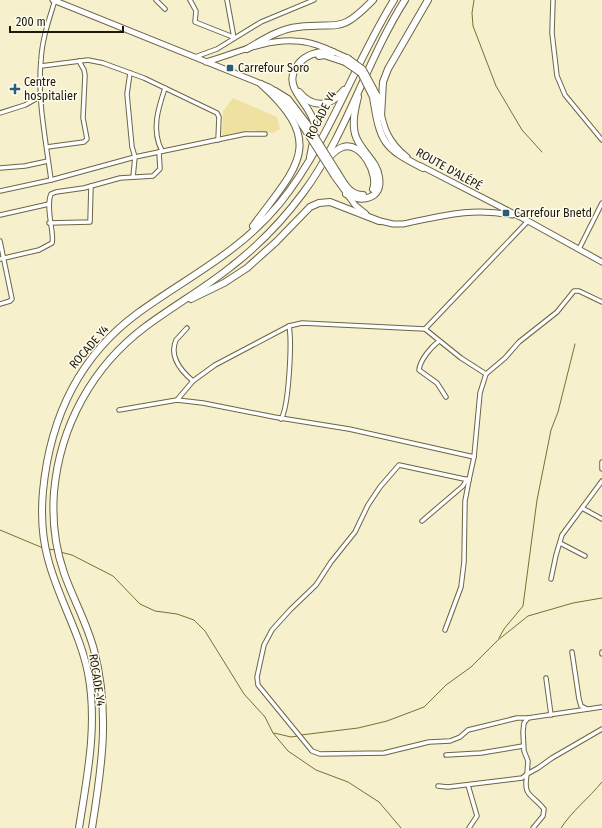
<svg xmlns="http://www.w3.org/2000/svg" width="602" height="828" viewBox="0 0 602 828" font-family="'Fira Sans Condensed',sans-serif">
<style>
.green{fill:#efe2a1}
.lines{fill:none;stroke-linecap:round;stroke-linejoin:round}
.stream{stroke:#7c6f2f;stroke-width:1}
.street-casing{stroke:#6b6546;stroke-width:5.5}
.secondary-casing{stroke:#6b6546;stroke-width:7}
.highway-casing{stroke:#6b6546;stroke-width:8}
.street{stroke:#fff;stroke-width:3.5}
.secondary{stroke:#fff;stroke-width:5}
.highway{stroke:#fff;stroke-width:6}
.secondary-bridge-casing{stroke:#6b6546;stroke-width:7;stroke-linecap:butt}
.highway-bridge-casing{stroke:#6b6546;stroke-width:8;stroke-linecap:butt}
.secondary-bridge{stroke:#fff;stroke-width:5}
.highway-bridge{stroke:#fff;stroke-width:6}
.poi-dot{fill:#295d79;stroke:#fffcee;stroke-width:1.5}
.labels{text-anchor:middle;dominant-baseline:central;stroke-width:3;stroke-linejoin:round;paint-order:stroke}
.poi-label{font-size:12px;fill:#1c1a0d;stroke:#fffcee;text-anchor:start}
.street-label{font-size:12px;fill:#1c1a0d;stroke:#fffcee}
</style>
<rect width="100%" height="100%" fill="#f6f0cd"/>
<!-- green -->
<polygon class="green" points="233,98 277,117 280,129 273,133 253,130 222,136 223,111"/>
<g class="lines">
<!-- stream -->
<g class="stream">
<polyline points="474,0 472,13 473,26 496,86 522,130 542,152"/>
<polyline points="0,530 43,548"/>
<polyline points="48,549 55,550"/>
<polyline points="60,552 72,555 113,576 140,604 155,611 177,614 194,620 205,631 244,694 265,717 273,733 288,751 316,770 348,782 379,802 401,828"/>
<polyline points="499,638 504,629 523,606 537,500 551,430 558,412 575,344"/>
<polyline points="274,733 291,737 298,736"/>
<polyline points="301,735 358,728 387,721 424,707 446,685 471,667 498,640 528,616 573,603 602,598"/>
<path d="M561,828C572,811 589,798 602,782"/>
</g>
<!-- street casing -->
<g class="street-casing">
<g id="street">
<polyline points="156,0 165,9"/>
<polyline points="190,0 196,11 195,22 233,37"/>
<polyline points="227,0 234,38"/>
<polyline points="553,0 552,33 557,76 565,95 602,140"/>
<polyline points="195,57 217,49 261,22 314,0"/>
<polyline points="41,66 88,60 103,63 144,78 217,113 219,117 218,140"/>
<polyline points="130,73 127,94 132,147 135,157 133,177"/>
<polyline points="0,113 25,105 41,96"/>
<polyline points="47,147 84,142 87,139 83,118 85,75 84,70 79,61"/>
<path d="M162,151C151,130 158,109 165,88"/>
<polyline points="0,168 25,166 48,161"/>
<path d="M51,180C46,141 37,99 41,60C42,39 49,20 55,0"/>
<polyline points="0,191 51,180 135,157 245,134 265,134"/>
<polyline points="0,215 49,204"/>
<polyline points="49,223 90,222 91,186"/>
<polyline points="0,241 12,299 10,301 0,304"/>
<polyline points="579,249 602,203"/>
<path d="M0,259L39,250L52,243C55,235 45,208 51,194L56,192L84,188L120,178L153,176L160,169L159,152"/>
<polyline points="602,302 579,291 574,291 557,312 519,342 505,358 486,374 480,393 474,457 469,480 399,465 380,487 368,505 355,532 331,562 316,585 290,610 272,630 264,645 257,677 258,685 312,751 320,754 384,753 429,742 450,741 460,737 468,730 517,718 528,718 602,707"/>
<path d="M187,328L176,340C169,356 181,371 193,381"/>
<polyline points="425,329 461,358 486,374"/>
<path d="M439,341C431,347 420,360 419,370L437,383L446,397"/>
<polyline points="177,400 193,381 215,365 289,326 302,323 425,329 528,221"/>
<polyline points="119,410 177,400 203,403 274,417 349,429 474,457"/>
<path d="M281,419C289,407 292,341 289,326"/>
<polyline points="602,462 602,469"/>
<polyline points="582,508 602,519"/>
<polyline points="422,521 463,486 467,479"/>
<polyline points="560,543 585,556"/>
<polyline points="551,579 556,555 562,535 602,481"/>
<polyline points="445,630 461,587 464,562 465,501 469,480"/>
<polyline points="572,652 579,699 581,706 587,709"/>
<polyline points="602,652 602,654"/>
<polyline points="546,678 551,715"/>
<polyline points="446,755 481,753 523,746"/>
<polyline points="468,785 477,816 469,828"/>
<polyline points="438,786 448,787 522,778 527,774 528,761 524,751 523,732 524,723 528,718"/>
<path d="M533,828L543,816L544,809C531,793 523,797 527,774L538,768L552,758L602,729"/>
</g>
</g>
<!-- secondary casing -->
<g class="secondary-casing">
<g id="secondary">
<path d="M53,0L269,87C284,96 294,113 303,127"/>
<path d="M206,62C234,54 265,39 295,41C313,41 331,51 348,58"/>
<path d="M377,95C383,122 384,139 407,157"/>
<polyline points="421,166 528,221 602,262"/>
<polyline points="334,176 355,205 366,214"/>
<path d="M376,220L393,224H403C442,216 471,207 512,215"/>
</g>
</g>
<!-- highway casing -->
<g class="highway-casing">
<g id="highway">
<path d="M247,49C263,40 279,29 298,27C340,22 339,35 373,0"/>
<polyline points="319,56 324,55 345,62"/>
<polyline points="275,91 288,99 307,124"/>
<path d="M299,92C314,110 331,106 344,90"/>
<path d="M373,97C380,142 383,148 423,168"/>
<polyline points="381,116 383,82 388,69 428,0"/>
<path d="M310,157C312,146 316,133 314,123C310,102 279,87 299,63C308,53 320,51 333,52"/>
<path d="M326,161C330,156 336,149 343,147C361,141 379,174 373,189"/>
<path d="M337,172C344,183 349,195 363,195"/>
<path d="M346,194C362,203 383,199 379,177C377,160 359,150 355,134C352,122 355,109 358,97"/>
<path d="M253,226C296,167 328,144 261,84"/>
<polyline points="191,299 224,283 247,268 276,242 310,207 319,203 330,202 379,221"/>
<path d="M79,828C87,777 98,725 88,673C80,633 58,598 48,559C42,537 41,513 43,491C50,418 78,357 138,313C189,276 239,253 280,203C329,142 353,66 394,0"/>
<path d="M92,828C102,766 110,711 94,650C87,623 73,599 64,573C55,547 52,519 54,492C60,426 92,367 145,327C173,306 205,288 232,266C259,245 283,220 303,193C347,134 366,61 405,0"/>
</g>
</g>
<!-- street -->
<use href="#street" class="street"/>
<!-- secondary -->
<use href="#secondary" class="secondary"/>
<!-- highway -->
<use href="#highway" class="highway"/>
<!-- secondary-bridge casing -->
<g class="secondary-bridge-casing">
<g id="secondary-bridge">
<polyline points="348,58 363,69 377,95"/>
<polyline points="303,127 334,176"/>
</g>
</g>
<!-- highway-bridge casing -->
<g class="highway-bridge-casing">
<g id="highway-bridge">
<polyline points="345,62 361,73 373,97"/>
<polyline points="307,124 337,172"/>
</g>
</g>
<!-- secondary-bridge -->
<use href="#secondary-bridge" class="secondary-bridge"/>
<!-- highway-bridge -->
<use href="#highway-bridge" class="highway-bridge"/>
</g>
<!-- markers -->
<g class="poi-dot">
<rect x="226" y="64" width="8" height="8" rx="2"/>
<path d="M13 83h4v4h4v4h-4v4h-4v-4h-4v-4h4z"/>
<rect x="502" y="209" width="8" height="8" rx="2"/>
</g>
<g class="labels">
<!-- poi labels -->
<g class="poi-label">
<text x="238" y="68">Carrefour Soro</text>
<text x="24" y="82">Centre<tspan x="24" dy="14">hospitalier</tspan></text>
<text x="514" y="213">Carrefour Bnetd</text>
</g>
<!-- street labels -->
<g class="street-label">
<text transform="translate(321 115) rotate(-63)">ROCADE Y4</text>
<text transform="translate(449 169) rotate(29)">ROUTE D'ALÉPÉ</text>
<text transform="translate(89 347) rotate(-49)">ROCADE Y4</text>
<text transform="translate(97 680) rotate(81)">ROCADE Y4</text>
</g>
</g>
<!-- scale -->
<path d="M10 26v6h113v-6" fill="none" stroke="#1c1a0d" stroke-width="2"/>
<text x="16" y="26" font-size="12" fill="#1c1a0d" stroke="#fffcee" stroke-width="3" paint-order="stroke">200 m</text>
</svg>
